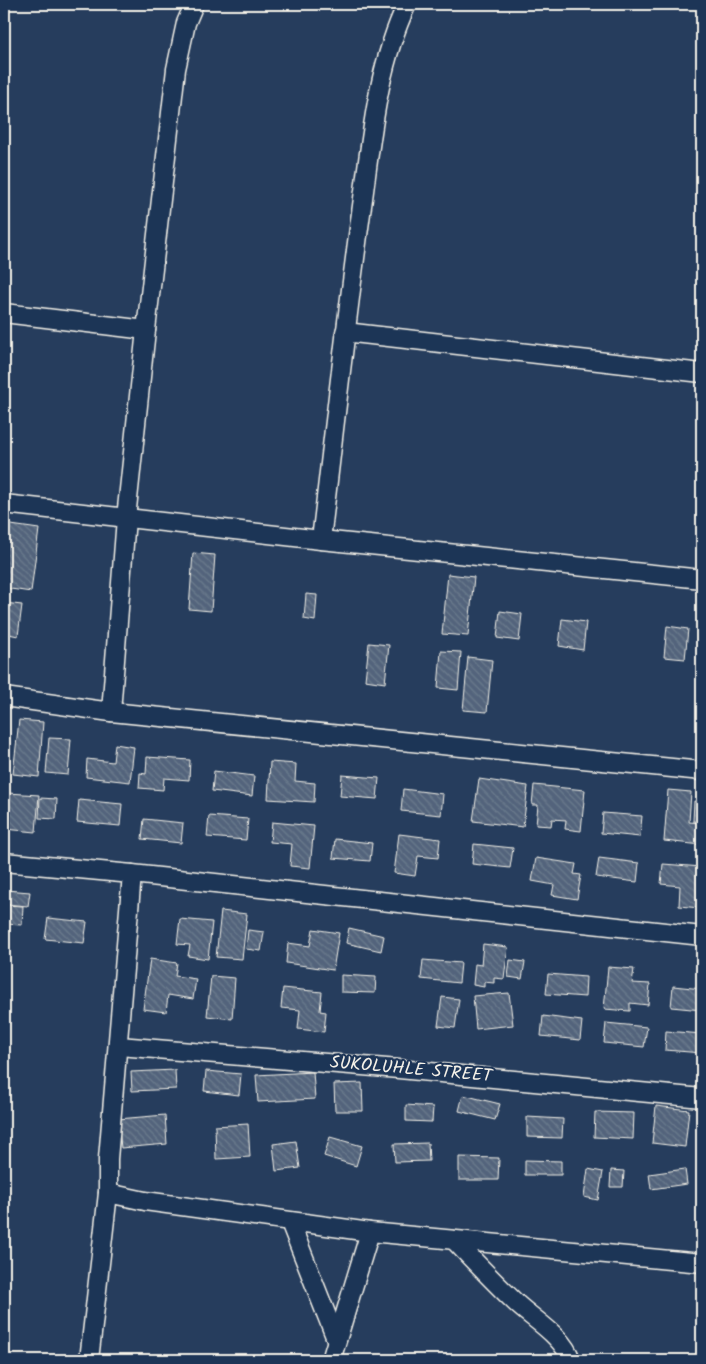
<svg xmlns="http://www.w3.org/2000/svg" width="706" height="1364" viewBox="0 0 706 1364" font-family="Kalam,sans-serif">
<style>
.building{fill:url(#building-back-hatch);stroke:#f4f1e8}
.lines{fill:none;stroke-linecap:round;stroke-linejoin:round}
.minor-casing{stroke:#f4f1e8;stroke-width:21}
.minor{stroke:#1d3557;stroke-width:18}
.labels{text-anchor:middle;dominant-baseline:central;stroke-width:4;stroke-linejoin:round;paint-order:stroke}
.street-label{font-size:18px;fill:#f4f1e8;stroke:#1d3557}
</style>
<defs>
<pattern id="building-back-hatch" width="6" height="6" patternUnits="userSpaceOnUse" patternTransform="scale(1.25)"><rect width="6" height="6" fill="#52647b"/><path d="M-1 5l2 2M0 0l6 6M5-1l2 2" fill="none" stroke="#6c7b8e"/></pattern>
</defs>
<rect width="100%" height="100%" fill="#263d5d"/>
<filter id="ink" filterUnits="userSpaceOnUse"><feTurbulence type="fractalNoise" baseFrequency=".02" numOctaves="2"/><feDisplacementMap in="SourceGraphic" scale="10" xChannelSelector="R" yChannelSelector="G"/><feConvolveMatrix kernelMatrix="1 2 1 2 8 2 1 2 1" color-interpolation-filters="sRGB"/></filter>
<g filter="url(#ink)">
<!-- building -->
<g class="building">
<polygon points="4,524 39,529 31,592 4,588"/>
<polygon points="193,553 215,555 211,611 189,609"/>
<polygon points="448,574 474,577 468,636 442,634"/>
<polygon points="306,594 317,595 315,621 304,619"/>
<polygon points="4,603 22,605 18,636 4,633"/>
<polygon points="500,611 522,614 519,641 497,638"/>
<polygon points="562,619 586,622 583,650 559,646"/>
<polygon points="667,626 688,629 685,659 664,657"/>
<polygon points="369,643 389,645 385,683 365,680"/>
<polygon points="441,651 461,652 458,690 438,688"/>
<polygon points="468,657 492,660 487,712 463,710"/>
<polygon points="19,720 43,722 39,777 13,774"/>
<polygon points="49,738 71,739 68,775 46,773"/>
<polygon points="115,744 134,747 130,782 86,777 87,759 113,762"/>
<polygon points="147,757 190,760 189,780 164,778 163,790 139,788 140,773 146,774"/>
<polygon points="270,762 296,764 295,781 315,783 314,802 268,799"/>
<polygon points="214,771 254,776 252,796 212,791"/>
<polygon points="342,775 379,778 377,799 340,796"/>
<polygon points="479,779 528,786 523,827 473,821"/>
<polygon points="534,785 585,790 581,831 565,829 566,820 552,819 551,826 536,825 538,805 532,805"/>
<polygon points="403,789 443,794 441,815 401,811"/>
<polygon points="668,790 691,792 689,822 702,823 702,845 664,841"/>
<polygon points="8,793 39,795 36,832 5,829"/>
<polygon points="40,798 57,799 56,819 39,818"/>
<polygon points="79,800 122,804 120,826 77,822"/>
<polygon points="694,801 702,802 702,822 693,821"/>
<polygon points="603,813 642,816 640,837 601,833"/>
<polygon points="209,816 248,819 246,840 207,837"/>
<polygon points="144,819 183,823 181,843 142,839"/>
<polygon points="272,822 314,826 310,868 290,866 292,844 270,842"/>
<polygon points="399,834 440,839 438,858 418,856 415,876 394,873"/>
<polygon points="335,839 372,843 370,861 333,858"/>
<polygon points="474,844 513,848 510,868 472,864"/>
<polygon points="536,858 576,864 574,874 581,875 577,899 552,895 554,885 532,881"/>
<polygon points="599,858 639,863 637,882 596,877"/>
<polygon points="663,864 702,867 700,908 679,906 680,886 661,884"/>
<polygon points="6,890 30,892 28,906 4,904"/>
<polygon points="4,905 23,906 22,925 4,924"/>
<polygon points="221,911 247,914 242,959 216,957"/>
<polygon points="48,918 87,922 84,943 45,939"/>
<polygon points="180,919 212,922 208,959 188,956 190,945 177,944"/>
<polygon points="349,928 384,936 381,951 346,943"/>
<polygon points="313,929 339,933 333,970 286,963 288,943 310,946"/>
<polygon points="248,930 264,932 261,951 246,949"/>
<polygon points="483,944 508,947 504,979 494,978 494,983 484,982 484,987 473,985 475,964 481,965"/>
<polygon points="150,959 177,963 175,976 196,979 193,999 168,995 166,1012 143,1009"/>
<polygon points="423,960 461,963 459,983 421,979"/>
<polygon points="510,960 525,962 522,979 508,977"/>
<polygon points="608,967 634,969 632,983 650,984 648,1005 630,1003 630,1011 604,1009"/>
<polygon points="548,974 586,977 585,997 546,994"/>
<polygon points="341,975 376,977 375,993 341,992"/>
<polygon points="211,976 235,978 232,1019 207,1016"/>
<polygon points="673,986 702,989 702,1010 671,1007"/>
<polygon points="283,988 322,992 320,1011 326,1012 324,1032 298,1029 300,1010 281,1008"/>
<polygon points="509,993 513,1025 476,1029 473,996"/>
<polygon points="442,997 459,999 455,1028 438,1026"/>
<polygon points="543,1016 582,1021 580,1040 541,1036"/>
<polygon points="606,1023 647,1027 644,1047 604,1043"/>
<polygon points="666,1031 702,1034 702,1053 665,1050"/>
<polygon points="175,1070 176,1089 132,1091 131,1072"/>
<polygon points="206,1071 241,1074 239,1095 204,1091"/>
<polygon points="313,1072 315,1099 258,1102 256,1075"/>
<polygon points="362,1083 363,1111 335,1111 334,1084"/>
<polygon points="463,1095 500,1104 495,1120 459,1111"/>
<polygon points="406,1105 433,1107 432,1122 406,1121"/>
<polygon points="656,1106 689,1110 685,1147 652,1143"/>
<polygon points="595,1112 634,1113 633,1139 594,1137"/>
<polygon points="165,1115 167,1144 121,1148 118,1119"/>
<polygon points="527,1117 563,1119 562,1138 527,1137"/>
<polygon points="248,1124 250,1157 216,1159 215,1126"/>
<polygon points="330,1137 362,1146 356,1166 324,1156"/>
<polygon points="296,1141 300,1168 276,1171 273,1144"/>
<polygon points="428,1143 429,1161 395,1162 394,1144"/>
<polygon points="459,1157 499,1158 498,1180 459,1180"/>
<polygon points="525,1160 561,1161 561,1175 525,1175"/>
<polygon points="588,1169 603,1172 598,1200 584,1197"/>
<polygon points="685,1169 687,1184 651,1189 649,1174"/>
<polygon points="611,1170 624,1171 623,1187 610,1187"/>
</g>
<g class="lines">
<!-- minor casing -->
<g class="minor-casing">
<g id="minor">
<polyline points="4,313 146,330"/>
<polyline points="345,332 702,373"/>
<polyline points="4,504 321,540 702,579"/>
<path d="M321,540C334,431 346,322 361,213C371,143 376,69 407,4"/>
<polyline points="4,697 111,712 702,771"/>
<polyline points="111,712 126,518 146,330 176,69 186,23 194,4"/>
<polyline points="4,862 132,874 702,936"/>
<polyline points="132,874 108,1159 108,1193 145,1201 370,1232 702,1263"/>
<polyline points="119,1046 399,1069 702,1098"/>
<polyline points="290,1222 336,1339"/>
<path d="M454,1240C474,1261 494,1282 516,1303C534,1320 563,1336 571,1360"/>
<polyline points="89,1360 108,1193"/>
<polyline points="331,1360 370,1232"/>
</g>
</g>
<!-- minor -->
<use href="#minor" class="minor"/>
</g>
</g>
<g class="labels">
<!-- street labels -->
<g class="street-label">
<text transform="translate(411 1070) rotate(5)">SUKOLUHLE STREET</text>
</g>
</g>
<!-- margin -->
<rect width="706" height="1364" fill="none" stroke="#1d3557" stroke-width="20"/>
<rect x="10" y="10" width="686" height="1344" fill="none" stroke="#f4f1e8" stroke-width="2" filter="url(#ink)"/>
</svg>
